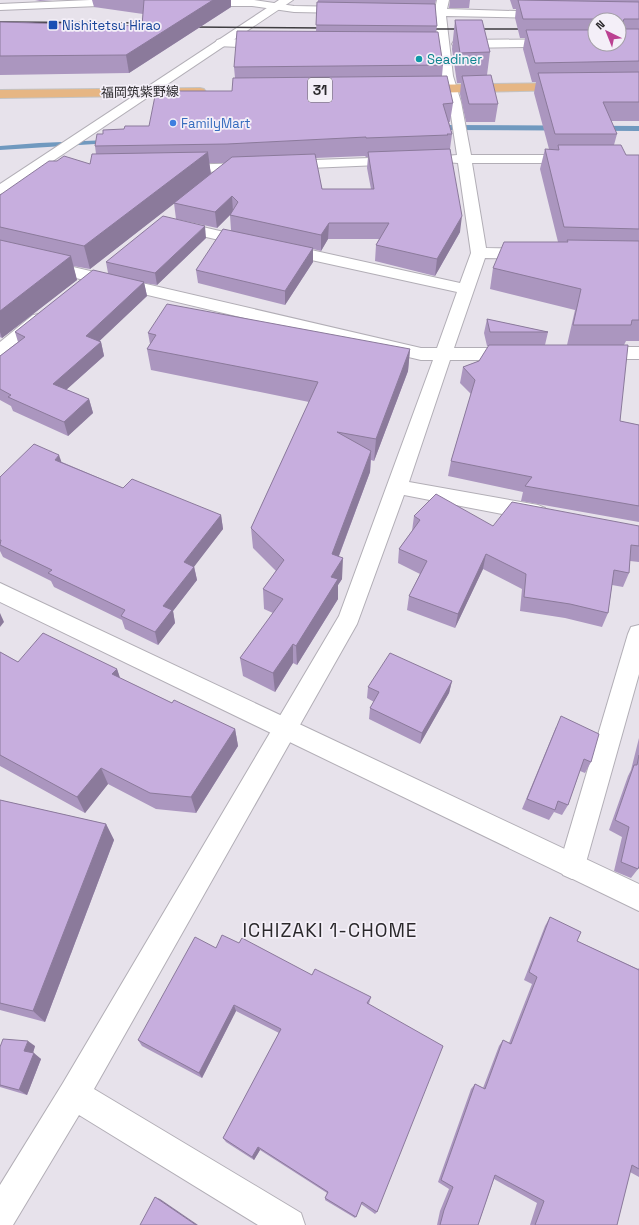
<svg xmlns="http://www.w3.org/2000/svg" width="639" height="1225" viewBox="0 0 639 1225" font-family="'Space Grotesk','Noto Sans JP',sans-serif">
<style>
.water{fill:#7099bf}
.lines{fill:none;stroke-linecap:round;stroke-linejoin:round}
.minor-casing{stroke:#b2aeb6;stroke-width:2}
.tertiary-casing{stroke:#b2aeb6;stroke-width:2}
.primary-casing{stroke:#c3c3c4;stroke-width:2}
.minor{fill:#fff;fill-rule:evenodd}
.tertiary{fill:#fff;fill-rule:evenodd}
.primary{fill:#e6b684;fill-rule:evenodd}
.rail{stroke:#3f3d41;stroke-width:1.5}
.wall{fill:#ab96bf;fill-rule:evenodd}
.shaded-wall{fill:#8b7a9b}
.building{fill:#c7aede;stroke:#8b7a9b}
.transit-dot{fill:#1a4fb4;stroke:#f4eff8;stroke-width:1.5}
.culture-dot{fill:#0f9aa8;stroke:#f4eff8;stroke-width:1.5}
.shop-dot{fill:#3f7fe0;stroke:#f4eff8;stroke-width:1.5}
.labels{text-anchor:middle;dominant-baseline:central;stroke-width:3.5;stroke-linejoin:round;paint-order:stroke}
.far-transit-label{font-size:13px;fill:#164399;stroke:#f4eff8;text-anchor:start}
.far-culture-label{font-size:13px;fill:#0d838f;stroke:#f4eff8;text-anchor:start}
.far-street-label{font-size:13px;fill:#2a282b;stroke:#f4eff8}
.far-shop-label{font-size:13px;fill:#366cbe;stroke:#f4eff8;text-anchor:start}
.shield{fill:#f4eff8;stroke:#676468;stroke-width:1}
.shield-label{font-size:14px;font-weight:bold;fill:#2a282b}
.near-neighbourhood-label{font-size:19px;letter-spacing:1px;fill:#2a282b;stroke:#f4eff8}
</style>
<rect width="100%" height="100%" fill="#e7e2eb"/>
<!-- water -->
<polygon class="water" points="449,125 639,126 639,131 450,130 111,143 0,150 0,146 39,143"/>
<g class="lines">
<!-- minor casing -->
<g class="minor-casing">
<g id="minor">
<polygon points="90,0 127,0 129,2 123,5 0,10 0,4"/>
<polygon points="200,0 254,0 294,6 346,7 350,8 352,10 350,12 346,13 294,12 252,6 201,6 195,3"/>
<polygon points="437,0 449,0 447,9 546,12 550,13 552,15 550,17 546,18 446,16 453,76 461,102 471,155 572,155 577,156 579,159 577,162 572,163 472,163 486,248 529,249 535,251 537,254 535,257 529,259 485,258 454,348 514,348 520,350 523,354 520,358 514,360 450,360 409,482 538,505 545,508 548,513 545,518 538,521 404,495 357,624 94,1089 301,1213 305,1225 258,1225 79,1115 13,1225 0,1225 0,1185 63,1083 339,616 433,360 421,360 0,260 0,250 421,348 437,348 457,292 284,254 279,252 276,249 279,246 284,244 460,283 471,253 458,163 445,162 443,159 445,156 457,155 449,102 441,76 435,16 423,14 421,12 423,10 435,9"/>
<polygon points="221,39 265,40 269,41 271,44 269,47 265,48 217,46 215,43 217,40"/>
<polygon points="595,39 595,44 600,44 599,46 458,48 454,47 452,44 454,41 458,40"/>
<polygon points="398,157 403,158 405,161 403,164 286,169 281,168 279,165 281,162 286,161"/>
<polygon points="248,163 253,164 255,167 253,170 180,173 175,172 173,169 175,166 180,165"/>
<polygon points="177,221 254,239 257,242 254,245 249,247 172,229 169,226 172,223"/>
<polygon points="39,314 45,315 47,319 45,323 6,355 0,357 0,342 33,315"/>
<polygon points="596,347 639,347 639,359 596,359 590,357 587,353 590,349"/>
<polygon points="639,625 639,674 585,866 581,875 572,879 563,875 559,866 628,634 631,627"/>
</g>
</g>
<!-- tertiary casing -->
<g class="tertiary-casing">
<g id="tertiary">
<polygon points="279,0 293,0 5,193 0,194 0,184"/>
<polygon points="0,583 639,884 639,911 0,602"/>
</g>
</g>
<!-- primary casing -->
<g class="primary-casing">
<g id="primary">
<polygon points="566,83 570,84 572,87 570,90 420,93 416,92 414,89 416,86 420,85"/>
<polygon points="200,88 204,89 206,92 204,95 0,98 0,90"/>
</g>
</g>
<!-- minor -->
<use href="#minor" class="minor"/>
<!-- tertiary -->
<use href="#tertiary" class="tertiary"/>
<!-- primary -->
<use href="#primary" class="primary"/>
<!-- rail -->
<g class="rail">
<polyline points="0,22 152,23"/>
<polyline points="190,27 326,28"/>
<polyline points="426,29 528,29"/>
</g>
</g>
<!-- wall -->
<g class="wall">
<polygon points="35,0 53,0 40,1"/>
<polygon points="92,0 231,0 231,7 129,73 0,75 0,22 142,26 143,14 94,7"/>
<path d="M318,0H436L435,4L437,26L436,32L443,65L442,76L453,103L450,122H449L452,134L450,149L460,232L435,276L375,261L376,245L379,239H328L321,251L313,249V262L285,305L198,283L196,270L231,230L230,215L217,228L176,219L174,203L90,269L73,266L77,280L2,338L0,337V195L90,164L96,154L95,146L103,134L124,129L149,126L232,91L235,78L234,67L316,31ZM365,156L366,157H368L367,168L371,189H322L315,158ZM209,163H226L211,174Z"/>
<polygon points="450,0 470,0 469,8 449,8"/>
<path d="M510,0H639V121H611L617,134L614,145L626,155H639V341H626L624,345L620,421L639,425V522L521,501L523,492L448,476L451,461L471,394L460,383L463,367L479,361L489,346H487L484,333L487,319L548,332L545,345H567L575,310L490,289L493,268L558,242L540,169L545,149H549L534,93L536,82H532L523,49L525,38H520L515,18L516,9H513ZM595,20H619L595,44Z"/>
<polygon points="455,20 490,52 487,75 498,104 495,122 466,122 460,94 461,83 457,83 452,49"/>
<polygon points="206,238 157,285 144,283 147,296 99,341 101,342 104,356 66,390 89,399 93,413 68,436 13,411 11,406 0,400 0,356 18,342 15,332 108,273 106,262"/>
<polygon points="148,333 410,349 408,371 374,461 371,460 370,472 339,556 342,579 338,585 338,599 297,665 293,663 275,692 243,676 240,658 273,613 264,609 263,589 276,571 253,548 251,528 309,402 151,370 147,349 150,344"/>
<polygon points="62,462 123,488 221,515 223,529 194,566 197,580 173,611 175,623 158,645 125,629 122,620 54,587 51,581 3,557 0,551 0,477"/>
<polygon points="414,516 493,526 639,526 639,562 630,561 629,573 623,587 612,585 608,613 602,627 565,618 520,611 522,589 483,569 455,628 407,610 409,596 420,574 398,563 399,549 412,531"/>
<polygon points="0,652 18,662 117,669 120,678 172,703 235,729 238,746 196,813 156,809 108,784 85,813 0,766"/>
<polygon points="452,681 449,693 420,744 369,719 370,708 374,702 367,698 368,687"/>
<polygon points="556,727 591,762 585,773 580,771 568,805 562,815 554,812 549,820 522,809"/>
<polygon points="639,738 639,866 638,869 631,878 614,871 622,837 609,830 628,776 631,770"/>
<polygon points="0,800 106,824 114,840 45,1022 0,1010"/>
<polygon points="550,917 577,941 638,969 639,968 639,1177 630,1172 617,1225 530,1225 537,1203 494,1179 478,1225 437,1225 440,1211 449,1189 438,1182 471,1089 475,1084 483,1088 499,1046 503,1040 509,1043 532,984 524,980 545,926"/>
<polygon points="239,943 312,975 371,997 369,1004 377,1212 375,1214 361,1204 355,1218 325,1200 327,1193 260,1150 254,1160 226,1142 223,1138 279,1033 236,1011 202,1078 142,1046 138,1040 216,948"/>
<polygon points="35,1046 33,1053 41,1059 27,1095 0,1087 0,1047"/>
</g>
<!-- shaded-wall -->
<g class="shaded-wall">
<polygon points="213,0 231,0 231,7 129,73 126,55"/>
<polygon points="624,19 619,38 619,24"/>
<polygon points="208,152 211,175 90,269 84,246"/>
<polygon points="232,196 233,212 217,228 215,212"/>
<polygon points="462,216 460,232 435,276 437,259"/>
<polygon points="329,223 328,239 321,251 321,235"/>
<polygon points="205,226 206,238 157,285 155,273"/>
<polygon points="313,248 313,262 285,305 285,291"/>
<polygon points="71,256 77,280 2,338 0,332 0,311"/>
<polygon points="144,282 147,296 90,350 86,336"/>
<polygon points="101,342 104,356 57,398 53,384"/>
<polygon points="410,349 408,371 374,461 376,439"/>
<polygon points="89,399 93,413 68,436 64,422"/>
<polygon points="371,451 370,472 332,574 332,554"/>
<polygon points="59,455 64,469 55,460"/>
<polygon points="221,515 223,529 187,576 184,562"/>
<polygon points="486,554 483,569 455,628 458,614"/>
<polygon points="343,558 342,579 338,585 338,599 297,665 296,646 331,577"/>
<polygon points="194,567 197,580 173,611 175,623 158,645 155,632 163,606"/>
<polygon points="0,613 4,622 0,627"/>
<polygon points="293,644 293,663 275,692 273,673"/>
<polygon points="117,669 123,687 112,674"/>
<polygon points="452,681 449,693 420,744 422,733"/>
<polygon points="235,729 238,746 196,813 191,797"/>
<polygon points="101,768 108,784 85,813 77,797"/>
<polygon points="106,824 114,840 45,1022 33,1011"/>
<polygon points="234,1005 236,1011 202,1078 199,1073"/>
<polygon points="28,1041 35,1046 32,1056 24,1051"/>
<polygon points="34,1053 41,1059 27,1095 19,1090"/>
<polygon points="258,1147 260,1150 254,1160 252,1157"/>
<polygon points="155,1197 160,1199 198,1225 196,1225"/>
</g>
<!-- building -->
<g class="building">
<polygon points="144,0 213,0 126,55 0,56 0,22 142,26"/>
<polygon points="518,0 639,2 639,19 624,19 622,24 619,24 619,20 600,20 599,19 523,19"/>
<polygon points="317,2 435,4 437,26 316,25"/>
<polygon points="455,20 482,20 490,52 460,53"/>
<polygon points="619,28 620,29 639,29 639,61 535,63 526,30 595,30 595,44 619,44"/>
<polygon points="237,31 438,32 443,65 234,67"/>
<polygon points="639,72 639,102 603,102 617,134 555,134 538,73"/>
<polygon points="491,75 498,104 469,104 462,76"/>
<polygon points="447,76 453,103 443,104 452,134 447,134 448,135 366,138 366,137 227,144 95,146 97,134 103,134 103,130 124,129 125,126 149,126 155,96 172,91 232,91 233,78"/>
<polygon points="558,145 621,145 626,155 639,155 639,229 564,227 545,149 559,150"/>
<polygon points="450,149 462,216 437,259 376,245 389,223 329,223 321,235 230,215 238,202 232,196 215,212 174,203 232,157 315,154 322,189 374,189 368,152"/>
<polygon points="208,152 84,246 0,227 0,195 49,161 57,161 64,156 90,164 92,154"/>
<polygon points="163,216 205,226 155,273 106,262"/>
<polygon points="223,229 313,248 285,291 196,270"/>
<polygon points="0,240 71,256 0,311"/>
<polygon points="567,240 639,241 639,320 632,320 631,325 573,325 581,289 493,268 504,242 568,242"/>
<polygon points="93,270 144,282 86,336 101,342 53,384 89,399 64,422 8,397 11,395 0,389 0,356 25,337 15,332"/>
<polygon points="167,304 410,349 376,439 337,432 371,451 332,554 343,558 331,577 338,579 296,646 293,644 273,673 240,658 283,599 263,589 284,560 251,528 318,382 147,349 156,335 148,333"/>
<polygon points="487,319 548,332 490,332"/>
<polygon points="489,345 628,345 620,421 639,425 639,506 525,486 532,477 451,461 475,380 463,367 479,361"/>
<polygon points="34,444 59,455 55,460 123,488 132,479 221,515 184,562 194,567 163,606 172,610 155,632 121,616 125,610 48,573 52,570 0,545 1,540 0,540 0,477"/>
<polygon points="436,494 493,526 512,502 639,526 639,546 631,545 629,573 614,570 608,613 570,604 524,597 526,574 486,554 458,614 409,596 427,561 399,549 420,520 414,516"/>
<polygon points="43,633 117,669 112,674 172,703 174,700 235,729 191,797 150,793 101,768 77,797 0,755 0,652 18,662"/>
<polygon points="390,653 452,681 422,733 370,708 379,692 368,687"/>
<polygon points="561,716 599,734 591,762 584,759 568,805 558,801 555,810 527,799"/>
<polygon points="639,755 639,866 638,869 621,862 629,827 615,820 634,765 637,765"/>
<polygon points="0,800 106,824 33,1011 0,1003"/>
<polygon points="550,917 581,932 577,941 639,970 639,1169 632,1165 617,1225 535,1225 544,1201 495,1175 478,1225 440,1225 444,1210 453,1187 441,1180 475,1084 485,1089 503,1040 511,1044 537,977 529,972"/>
<polygon points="222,935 239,943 242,938 312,975 315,969 371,997 367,1003 443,1046 377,1212 362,1202 356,1217 325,1198 328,1192 258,1147 252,1157 223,1138 281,1029 234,1005 199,1073 138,1040 195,937 216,948"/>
<polygon points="3,1039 28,1041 24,1051 34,1053 19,1090 0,1085 0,1047"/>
<polygon points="155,1197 196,1225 140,1225"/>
</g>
<!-- markers -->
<rect class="transit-dot" x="48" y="20" width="10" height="10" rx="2"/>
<circle class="culture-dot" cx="419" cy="59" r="4"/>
<circle class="shop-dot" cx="173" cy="123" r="4"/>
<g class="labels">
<!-- far-transit labels -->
<g class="far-transit-label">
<text x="62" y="25">Nishitetsu Hirao</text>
</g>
<!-- far-culture labels -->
<g class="far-culture-label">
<text x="427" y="59">Seadiner</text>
</g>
<!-- far-street labels -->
<g class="far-street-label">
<text transform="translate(140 92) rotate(-1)">福岡筑紫野線</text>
</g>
<!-- far-shop labels -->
<g class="far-shop-label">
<text x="181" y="123">FamilyMart</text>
</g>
<!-- shield labels -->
<rect class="shield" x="308" y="78" width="24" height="24" rx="3"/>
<g class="shield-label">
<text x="320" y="90">31</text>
</g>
<!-- near-neighbourhood labels -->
<g class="near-neighbourhood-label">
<text x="330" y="930">ICHIZAKI 1-CHOME</text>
</g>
</g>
<!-- north arrow -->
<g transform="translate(607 32) rotate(317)"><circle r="19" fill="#f4eff8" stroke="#a39fa6"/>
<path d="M0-3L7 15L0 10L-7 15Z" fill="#bb4192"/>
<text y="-6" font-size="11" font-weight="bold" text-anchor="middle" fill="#2a282b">N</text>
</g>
</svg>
